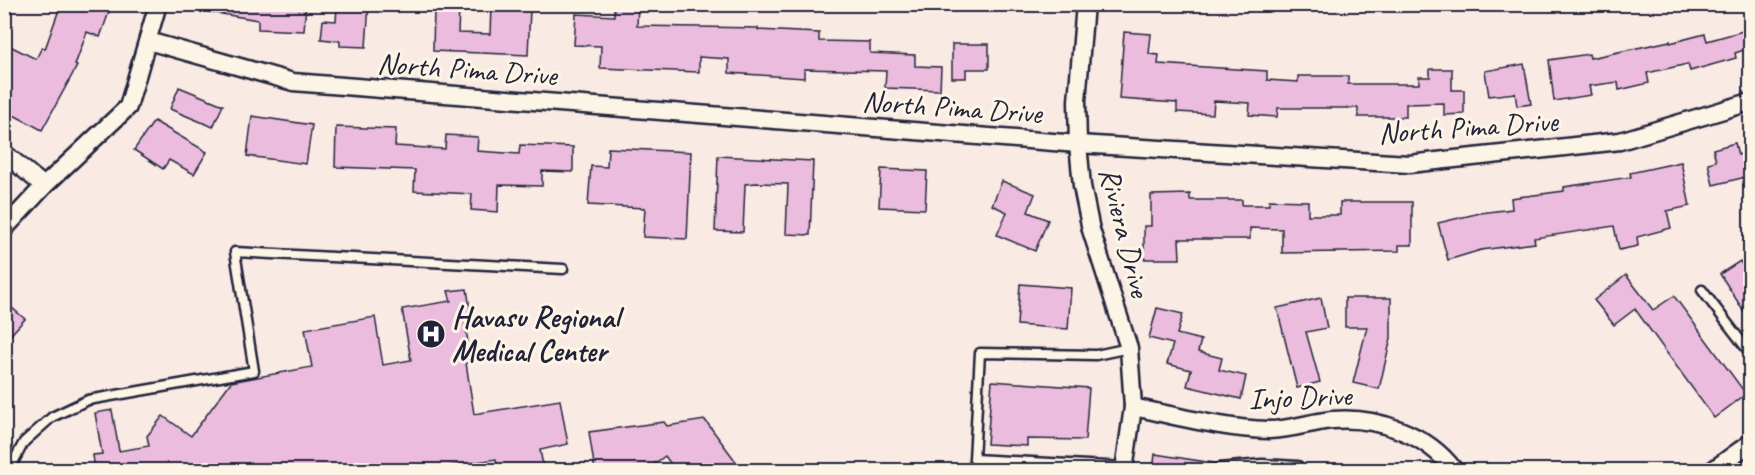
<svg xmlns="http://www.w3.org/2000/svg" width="1755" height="475" viewBox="0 0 1755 475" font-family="Caveat,sans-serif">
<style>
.building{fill:#ebbcde;stroke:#22223b;stroke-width:1.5}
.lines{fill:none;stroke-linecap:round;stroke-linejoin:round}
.lane-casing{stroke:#22223b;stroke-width:13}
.street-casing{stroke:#22223b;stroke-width:21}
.lane{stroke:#fcf5e5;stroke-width:8}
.street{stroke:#fcf5e5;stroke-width:16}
.labels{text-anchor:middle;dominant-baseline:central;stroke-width:6;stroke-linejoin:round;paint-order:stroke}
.street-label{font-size:30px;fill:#22223b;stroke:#fcf5e5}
.poi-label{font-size:30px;font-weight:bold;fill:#22223b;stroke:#fcf5e5;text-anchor:start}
</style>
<rect width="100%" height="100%" fill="#f9eae4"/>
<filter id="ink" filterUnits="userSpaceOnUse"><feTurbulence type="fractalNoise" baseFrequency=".0167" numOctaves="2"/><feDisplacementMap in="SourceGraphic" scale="12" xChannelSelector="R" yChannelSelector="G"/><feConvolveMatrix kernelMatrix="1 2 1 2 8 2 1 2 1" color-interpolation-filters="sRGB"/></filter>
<g filter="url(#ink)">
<!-- building -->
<g class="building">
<polygon points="61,4 88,4 109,12 100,37 87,32 75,65 77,66 42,130 4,110 4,43 36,59 42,47 45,49"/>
<polygon points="210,4 306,4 304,31 258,29 258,20 209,12"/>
<polygon points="348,4 369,4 366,47 340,46 340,41 321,39 323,20 336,21 337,8 348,8"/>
<polygon points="504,4 520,4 520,9 530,9 528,55 433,51 434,8 459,9 458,33 490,34 491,7 504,8"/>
<polygon points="614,4 638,5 637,26 758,28 758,30 819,33 819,41 870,42 870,53 915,55 915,66 941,67 940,90 885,88 886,71 804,69 804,78 729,73 729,59 699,57 699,72 600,68 601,46 574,45 576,14 614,16"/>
<polygon points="1750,29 1750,48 1735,53 1736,58 1690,71 1688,64 1647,73 1649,83 1619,90 1618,82 1589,86 1591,95 1554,101 1549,60 1589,54 1590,58 1670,41 1670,43 1705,34 1707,41"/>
<polygon points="1124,32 1151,34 1149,54 1159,55 1158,64 1267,71 1267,80 1298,82 1298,76 1348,76 1348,84 1419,84 1419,77 1430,77 1430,69 1452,69 1452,90 1464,90 1464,114 1444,115 1444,103 1406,104 1406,117 1358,117 1358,108 1278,108 1277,117 1249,115 1250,103 1214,101 1213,114 1177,112 1177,103 1119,99"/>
<polygon points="952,44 989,44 989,69 966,69 966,78 952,78"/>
<polygon points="1524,64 1531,104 1517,106 1515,93 1489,96 1485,71"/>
<polygon points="179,87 223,105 213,127 170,109"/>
<polygon points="252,116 312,125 306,164 247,156"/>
<polygon points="154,121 207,152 194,174 169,160 163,169 134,150"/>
<polygon points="336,127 396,129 395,146 445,149 446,135 478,137 477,151 519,154 520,145 573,147 573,172 542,171 542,186 499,185 498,212 471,210 472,194 414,191 415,170 335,167"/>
<polygon points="1735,143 1738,155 1750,151 1750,176 1713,185 1708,163 1716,161 1713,149"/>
<polygon points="608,148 691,152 687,239 643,237 645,208 588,205 591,166 607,167"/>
<polygon points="718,156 813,161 810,235 786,234 788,184 757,183 745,184 743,232 715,231"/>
<polygon points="1681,162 1690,206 1667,211 1671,228 1637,237 1638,246 1619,250 1614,226 1534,238 1535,243 1481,250 1448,260 1438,223 1480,213 1512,209 1511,198 1564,191 1564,187 1631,177 1630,173"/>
<polygon points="881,169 927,171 925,209 879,207"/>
<polygon points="1002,181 1035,194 1028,212 1048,220 1035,251 997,235 1007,212 992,205"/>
<polygon points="1190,194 1190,200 1242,200 1242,205 1269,205 1269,200 1308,201 1308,215 1340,215 1340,202 1412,202 1412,245 1399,245 1399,251 1282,253 1282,229 1250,228 1250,239 1179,239 1180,259 1144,259 1144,226 1151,226 1151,195"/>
<polygon points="1740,261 1750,278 1750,321 1720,274"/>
<polygon points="1626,275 1653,310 1674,296 1746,394 1714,418 1635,309 1614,325 1594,300"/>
<polygon points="1020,284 1071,288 1068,329 1017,325"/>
<polygon points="467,289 472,322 465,323 471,362 466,363 474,414 560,400 568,444 540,450 544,471 498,471 496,459 450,466 451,471 95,471 93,455 102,454 95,413 112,410 119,451 149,446 147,436 163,416 191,436 231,382 312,367 305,329 375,317 383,365 411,360 402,309 451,301 448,291"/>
<polygon points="1321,298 1327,328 1306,332 1320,382 1297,388 1277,308"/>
<polygon points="1345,298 1391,298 1391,338 1379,389 1353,383 1367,327 1345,327"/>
<polygon points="4,301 25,319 4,342"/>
<polygon points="1157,308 1183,314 1177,334 1201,340 1198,352 1222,358 1219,370 1246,376 1241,399 1187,386 1191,370 1167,364 1173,344 1149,338"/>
<polygon points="992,381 1089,388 1085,440 1027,439 1027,446 987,444"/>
<polygon points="705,420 743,471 676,471 665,456 651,466 595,471 589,432 664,422 667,426"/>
<polygon points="1155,454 1213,463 1213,471 1153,471"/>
</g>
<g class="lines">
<!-- lane casing -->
<g class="lane-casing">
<g id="lane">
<polyline points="1702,290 1750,353"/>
<polyline points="1125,467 974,459 980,353 1096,355 1129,348"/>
<polyline points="1219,468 1262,464 1298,466"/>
<polyline points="9,470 24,442 52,417 88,400 254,371 235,252 563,269"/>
</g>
</g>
<!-- street casing -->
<g class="street-casing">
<g id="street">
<polyline points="1085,4 1077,101 1078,144 1082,186 1091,230 1129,348 1133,407 1124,470"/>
<polyline points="148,41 293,82 1078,144 1409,164 1620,141 1750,102"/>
<polyline points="4,153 44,186"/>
<polyline points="4,229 44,186 128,107 158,4"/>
<path d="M1133,407C1177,416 1224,429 1269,430C1290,430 1311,422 1332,420C1377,416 1427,434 1454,470"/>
<polyline points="1713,470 1750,443"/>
</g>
</g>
<!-- lane -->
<use href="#lane" class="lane"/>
<!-- street -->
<use href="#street" class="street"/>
</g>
</g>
<!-- icons -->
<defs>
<g id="hospital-disc" transform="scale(1.5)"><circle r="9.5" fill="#22223b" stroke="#fcf5e5"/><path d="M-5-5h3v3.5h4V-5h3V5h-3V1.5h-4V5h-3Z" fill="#fff"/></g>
</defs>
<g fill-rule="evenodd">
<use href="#hospital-disc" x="431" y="334"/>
</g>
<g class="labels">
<!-- street labels -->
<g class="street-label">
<text transform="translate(467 69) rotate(4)">North Pima Drive</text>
<text transform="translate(952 107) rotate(4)">North Pima Drive</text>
<text transform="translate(1468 127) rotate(-4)">North Pima Drive</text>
<text transform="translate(1125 232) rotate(76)">Riviera Drive</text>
<text transform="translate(1300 397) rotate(-2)">Injo Drive</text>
</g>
<!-- poi labels -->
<g class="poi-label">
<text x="452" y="317">Havasu Regional<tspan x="452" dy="34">Medical Center</tspan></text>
</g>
</g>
<!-- margin -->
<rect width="1755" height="475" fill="none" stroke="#fcf5e5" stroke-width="24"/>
<rect x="12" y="12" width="1731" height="451" fill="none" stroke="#22223b" stroke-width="2" filter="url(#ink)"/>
</svg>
